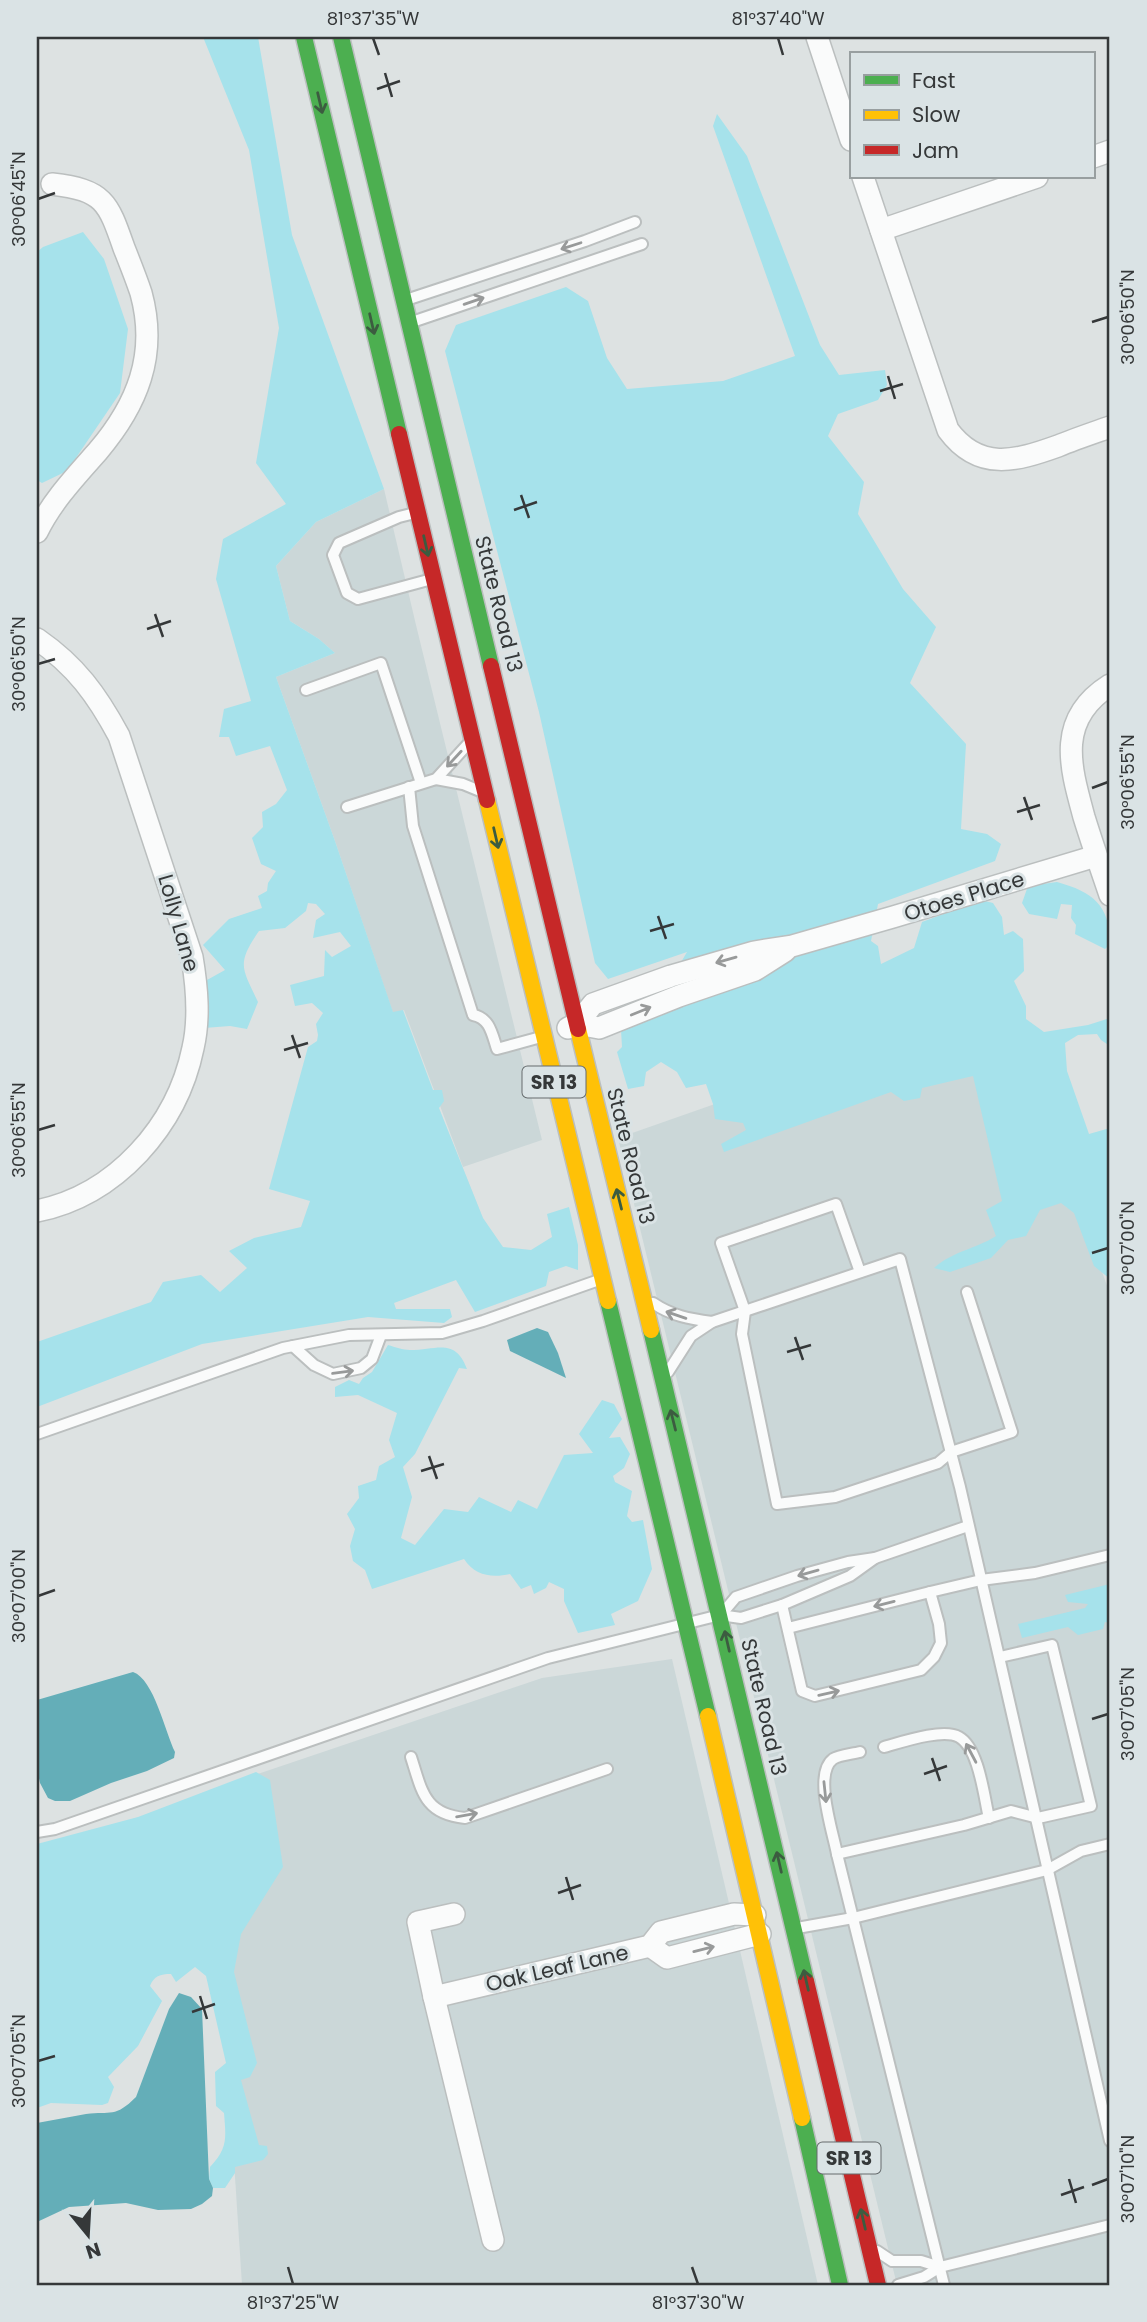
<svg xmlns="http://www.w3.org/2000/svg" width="1147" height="2322" viewBox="0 0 1147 2322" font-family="Poppins,sans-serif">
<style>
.built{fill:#cbd7d8}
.green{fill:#a6e2eb}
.water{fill:#64aeb8}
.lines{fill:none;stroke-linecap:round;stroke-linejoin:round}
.lane-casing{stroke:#bbbfbf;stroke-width:14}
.street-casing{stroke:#bbbfbf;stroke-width:24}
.fast-casing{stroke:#bbbfbf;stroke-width:19}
.slow-casing{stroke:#bbbfbf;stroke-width:19}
.jam-casing{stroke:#bbbfbf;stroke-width:19}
.lane{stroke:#fafbfb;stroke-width:10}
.street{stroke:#fafbfb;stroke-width:21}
.fast{stroke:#4caf50;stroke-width:16}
.slow{stroke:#ffc107;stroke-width:16}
.jam{stroke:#c62828;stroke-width:16}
.oneway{stroke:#3c5c40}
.oneway2{stroke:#989a9a}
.ticks{fill:none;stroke:#353839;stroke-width:2.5}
.labels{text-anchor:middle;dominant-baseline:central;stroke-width:6;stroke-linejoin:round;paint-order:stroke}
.shield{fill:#dae3e5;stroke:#666b6d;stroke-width:2}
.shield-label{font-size:19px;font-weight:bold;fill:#353839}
.street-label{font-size:21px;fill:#353839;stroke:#dae3e5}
.neatline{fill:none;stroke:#353839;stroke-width:2.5}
.ticks-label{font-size:18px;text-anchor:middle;fill:#353839}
</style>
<rect width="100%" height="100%" fill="#dde2e2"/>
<!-- built -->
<g class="built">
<polygon points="384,489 416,625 542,1140 463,1167 404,1010 393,1013 335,841 276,677 335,653 319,639 290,621 276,566 316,522"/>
<polygon points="925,1030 1019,1041 1110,1294 1110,2285 897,2285 618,1138"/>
<polygon points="672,1659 818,2285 242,2285 210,1790 542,1678"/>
</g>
<!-- green -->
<g class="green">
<path d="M203,37H258L292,235L384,489L316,522L276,566L290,621L319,639L335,653L276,677L335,841L393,1012L403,1010L433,1090H442L444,1101L439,1108L483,1218L503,1247L531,1250L552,1237L547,1214L569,1207L578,1245V1270L566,1266L549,1272L546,1286L475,1312L456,1280L394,1303L396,1309H450L452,1317L444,1323L368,1317L202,1344L37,1407V1342L151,1302L163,1282L201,1275L220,1292L247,1268L229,1251L254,1238L301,1227L310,1201L269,1189L308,1047L317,1041L318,1035L316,1024L323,1013L312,1003L295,1006L290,985L324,976L325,950L332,957L351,946L340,932L313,938L316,920L325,914L316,904L308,903L306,911L285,928L259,931C236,964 242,968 258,1002L247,1029L230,1026L204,1028L207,980L225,970L203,945L229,919L262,908L258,896L267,891L268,883L276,871L261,864L252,838L263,827L262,812L276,804L287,790L270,746L236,756L229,737H219L224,709L251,701L216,579L223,539L286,504L256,463L279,328L249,150Z"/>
<path d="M717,114L747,156L820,345L839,375L885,370L887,385L878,400L838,414L828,436L864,482L858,514L903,589L936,627L910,683L966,744L961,829L987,834L1001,844L995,861L878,904L871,941L878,946L881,964L914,948L922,922L981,900L993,903L1002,917L1004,935L1013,931L1023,939L1024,971L1014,981L1026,1006V1019L1044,1032L1088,1025L1110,1018V1046L1101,1040L1097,1034L1078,1035L1065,1043L1067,1071L1089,1134L1110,1128V1279L1094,1266L1074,1213L1061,1203L1040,1210L1026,1236L1008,1240L991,1258L950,1272L934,1268C953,1251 976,1249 996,1236L986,1210L1002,1201L973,1076L922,1088L920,1098L904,1101L891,1092L724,1152L721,1144L746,1130L743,1123L715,1119L713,1104L706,1084L686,1088L677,1072L661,1062L646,1072L644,1086L628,1089L617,1052L622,1047L621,1030L647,1020L687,952L608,979L595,963L539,712L445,351L456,325L566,287L588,301L607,358L627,389L723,381L795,356L713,126Z"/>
<polygon points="83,232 104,259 128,329 120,393 67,471 42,483 37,480 37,252 43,247"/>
<path d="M1057,882C1093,892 1110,905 1110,944L1105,949L1075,934L1076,925L1071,918L1072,905L1061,904L1057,919L1029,914L1022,903L1028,886Z"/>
<path d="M388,1345C395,1347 403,1350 410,1350C437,1350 455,1337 467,1369L459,1368L415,1454L403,1467L412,1497L401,1538L415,1545L444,1509L468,1512L479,1497L511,1512L518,1500L537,1509L564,1455L593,1453L579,1434L602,1400L614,1404L622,1419L609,1438L620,1437L630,1454L624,1468L613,1476L615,1482L632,1491L627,1516L632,1522L643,1520L652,1569L638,1601L611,1614L615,1625L578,1633L564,1601V1589L549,1582L546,1588L534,1594L531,1585L521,1589L510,1574C492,1578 475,1576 464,1559L372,1589L365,1570L353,1561L350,1546L355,1529L347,1514L359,1498L358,1486L376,1480L379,1466L395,1457L389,1440L397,1413L358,1395L335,1397V1387L349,1380L359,1384L363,1378L372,1372Z"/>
<polygon points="1110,1584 1110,1623 1105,1622 1103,1629 1078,1635 1068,1627 1022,1638 1018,1624 1085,1608 1088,1604 1068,1602 1065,1595"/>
<path d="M256,1772L270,1780L283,1867L241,1934L234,1972L257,2063L250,2077L241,2080L259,2145L267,2146L268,2154L263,2160L235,2167V2173L225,2188H213L209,2179L210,2167C228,2148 226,2138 224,2113L216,2106L215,2072L226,2063L206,1976L195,1967L176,1982L171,1974C160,1974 154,1976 150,1986L162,2001L138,2046L108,2077L114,2087L108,2103L102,2105L51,2103L37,2108V1844L138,1817Z"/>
</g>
<!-- water -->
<g class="water">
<polygon points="537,1328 548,1332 558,1353 566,1378 510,1351 507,1340"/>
<path d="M133,1672C154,1679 165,1732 175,1752L174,1758L147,1771L111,1783L70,1801H55L48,1798L40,1783L37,1769V1700Z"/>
<path d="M179,1993L191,1997L202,2009L209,2179L213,2188L212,2196L202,2204L191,2209L158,2210L126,2203L69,2207L37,2222V2123C53,2120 70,2117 86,2114C111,2111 115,2118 136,2097L169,2009Z"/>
</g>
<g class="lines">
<!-- lane casing -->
<g class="lane-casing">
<g id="lane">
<polyline points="409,299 585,241 635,222"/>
<polyline points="412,322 642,244"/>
<polyline points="415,513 399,517 339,543 333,555 347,593 358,599 432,579"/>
<polyline points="306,690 381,663 421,783"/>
<polyline points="436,779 463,784 480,791"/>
<path d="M409,787L413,826L473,1015C490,1018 492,1034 497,1049L541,1037"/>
<polyline points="347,807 436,779 468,744"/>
<polyline points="860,1272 836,1204 721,1243 745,1311 742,1334 777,1504 835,1497 938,1463 951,1452 1012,1432 967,1292"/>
<path d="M653,1303C672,1316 690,1319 712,1322"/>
<polyline points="293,1346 314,1365 333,1374 361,1368 372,1359 381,1335"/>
<polyline points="668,1372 691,1336 712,1322 900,1259 960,1487 1110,2141"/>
<polyline points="37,1434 283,1348 349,1335 442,1333 483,1321 599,1280"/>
<polyline points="930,1592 981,1580 1035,1573 1110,1555"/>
<polyline points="782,1605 802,1691 815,1696 921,1670 934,1657 941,1643 939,1624 930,1592 788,1628"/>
<polyline points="725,1610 736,1597 797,1576 848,1562 875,1558 968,1526"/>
<path d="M884,1747C902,1742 943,1728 959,1737C979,1748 984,1797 989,1818"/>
<path d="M411,1757C422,1791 424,1814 465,1818L607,1769"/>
<polyline points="37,1832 55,1829 548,1658 720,1615 741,1618 782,1605 850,1576 875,1558"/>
<path d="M837,1854C833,1832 813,1774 833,1759C839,1755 852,1754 860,1752"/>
<polyline points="797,1928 853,1918 1047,1870 1081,1851 1110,1844"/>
<polyline points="877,2251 892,2261 921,2261 940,2267"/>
<polyline points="898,2285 924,2277 940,2267 1110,2225"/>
<polyline points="944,2285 837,1854 964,1825 1011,1811 1038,1818 1091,1806 1052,1645 1000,1657"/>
</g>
</g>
<!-- street casing -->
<g class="street-casing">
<g id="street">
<polyline points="817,37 851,140"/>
<polyline points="1093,157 1110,151"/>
<path d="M863,177L948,430C979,472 1016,461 1058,446C1075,439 1093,433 1110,427"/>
<polyline points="881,230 1037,177"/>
<path d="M37,532C52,501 76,476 98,451C137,405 158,355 141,293C136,278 130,263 124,248C108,202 104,190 52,184"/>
<path d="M37,639C76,666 97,695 119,736L192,957C197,987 200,1018 193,1048C177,1126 116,1195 37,1211"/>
<path d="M1110,685C1056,719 1070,766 1084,817C1092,843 1101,869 1110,895"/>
<polyline points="577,1024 593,1004 671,976 754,952 792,946 893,917 1096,856"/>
<polyline points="568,1028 577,1024 599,1028 679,996 755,970 785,951"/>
<polyline points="454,1914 418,1922 434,1997 493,2240"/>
<polyline points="650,1946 667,1958 760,1934"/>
<polyline points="434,1997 650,1946 661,1932 734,1914 755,1915"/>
</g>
</g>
<!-- fast casing -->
<g class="fast-casing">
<g id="fast">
<polyline points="304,37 399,434"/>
<polyline points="341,37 491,666"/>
<polyline points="608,1301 708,1716"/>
<polyline points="651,1330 806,1981"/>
<polyline points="802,2118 840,2285"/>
</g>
</g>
<!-- slow casing -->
<g class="slow-casing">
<g id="slow">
<polyline points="487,800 608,1301"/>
<polyline points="578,1029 651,1330"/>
<polyline points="708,1716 802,2118"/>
</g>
</g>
<!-- jam casing -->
<g class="jam-casing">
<g id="jam">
<polyline points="399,434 487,800"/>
<polyline points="491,666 578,1029"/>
<polyline points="806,1981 878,2285"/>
</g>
</g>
<!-- lane -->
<use href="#lane" class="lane"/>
<!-- street -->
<use href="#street" class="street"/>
<!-- fast -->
<use href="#fast" class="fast"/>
<!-- slow -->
<use href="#slow" class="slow"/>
<!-- jam -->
<use href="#jam" class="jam"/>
</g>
<!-- one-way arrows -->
<defs><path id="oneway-shaft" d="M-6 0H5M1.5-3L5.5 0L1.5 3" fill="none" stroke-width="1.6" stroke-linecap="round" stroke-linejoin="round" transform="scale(1.75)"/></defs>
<g class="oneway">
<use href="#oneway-shaft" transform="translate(320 103) rotate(77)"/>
<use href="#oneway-shaft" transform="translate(372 324) rotate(77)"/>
<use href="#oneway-shaft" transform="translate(426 546) rotate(77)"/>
<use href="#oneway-shaft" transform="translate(496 838) rotate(77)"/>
<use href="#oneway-shaft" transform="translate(619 1199) rotate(-104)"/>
<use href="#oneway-shaft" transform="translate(673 1420) rotate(-104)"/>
<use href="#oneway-shaft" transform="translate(727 1641) rotate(-103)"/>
<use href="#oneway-shaft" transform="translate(779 1862) rotate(-103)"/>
<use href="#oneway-shaft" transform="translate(806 1980) rotate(-103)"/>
<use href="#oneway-shaft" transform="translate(863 2219) rotate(-103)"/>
</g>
<g class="oneway2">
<use href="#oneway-shaft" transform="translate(571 246) rotate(162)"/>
<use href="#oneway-shaft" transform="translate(474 301) rotate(-19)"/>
<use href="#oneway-shaft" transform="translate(454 759) rotate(133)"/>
<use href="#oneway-shaft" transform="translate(726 960) rotate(164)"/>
<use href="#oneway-shaft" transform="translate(641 1011) rotate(-22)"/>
<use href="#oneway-shaft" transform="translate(676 1315) rotate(-161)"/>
<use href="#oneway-shaft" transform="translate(343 1372) rotate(-8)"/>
<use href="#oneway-shaft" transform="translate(808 1573) rotate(164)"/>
<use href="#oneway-shaft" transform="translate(884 1604) rotate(166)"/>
<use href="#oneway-shaft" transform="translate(829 1693) rotate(-13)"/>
<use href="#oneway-shaft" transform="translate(971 1753) rotate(-118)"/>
<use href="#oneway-shaft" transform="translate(825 1792) rotate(84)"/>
<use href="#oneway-shaft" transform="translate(467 1815) rotate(-10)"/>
<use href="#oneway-shaft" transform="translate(704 1949) rotate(-14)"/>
</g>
<!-- ticks -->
<path class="ticks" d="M373,38L379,55M778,38L783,55M385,73L392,97M377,89L400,81M38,199L55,193M1092,322L1108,317M888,376L895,399M880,391L903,384M521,495L529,518M514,510L537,502M155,614L163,637M147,629L171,621M38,664L55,659M1092,788L1108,782M1024,797L1032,820M1017,812L1040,805M658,916L666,939M650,931L674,924M292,1035L300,1058M284,1050L308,1043M38,1130L55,1125M1092,1253L1108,1248M795,1337L803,1360M787,1352L811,1345M429,1456L437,1479M421,1471L444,1464M38,1596L55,1590M1092,1719L1108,1714M932,1758L940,1781M924,1774L947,1766M566,1877L573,1900M558,1893L581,1885M200,1996L207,2019M192,2012L215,2004M38,2061L55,2056M1069,2179L1076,2203M1092,2185L1108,2179M1061,2195L1084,2187M288,2267L293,2284M692,2267L698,2284"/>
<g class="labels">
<!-- shield labels -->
<g class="shield">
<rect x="522.5" y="1066.5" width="63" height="31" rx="5"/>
<rect x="817.5" y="2142.5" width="63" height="31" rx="5"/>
</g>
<g class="shield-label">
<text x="554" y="1082">SR 13</text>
<text x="849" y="2158">SR 13</text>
</g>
<!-- street labels -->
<g class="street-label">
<text transform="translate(499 604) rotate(76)">State Road 13</text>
<text transform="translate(964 896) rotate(-17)">Otoes Place</text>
<text transform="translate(179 923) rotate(74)">Lolly Lane</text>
<text transform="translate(631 1156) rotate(76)">State Road 13</text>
<text transform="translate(764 1707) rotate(77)">State Road 13</text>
<text transform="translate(557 1968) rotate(-13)">Oak Leaf Lane</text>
</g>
</g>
<!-- border -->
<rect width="1147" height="2322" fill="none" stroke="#dae3e5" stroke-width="77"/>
<!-- legend -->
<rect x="850" y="52" width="245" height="126" fill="#dae3e5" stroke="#989fa0" stroke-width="2"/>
<rect x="864" y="75" width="35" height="10" fill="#4caf50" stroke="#989fa0" stroke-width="2"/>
<text x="912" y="88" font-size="21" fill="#353839">Fast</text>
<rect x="864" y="110" width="35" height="10" fill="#ffc107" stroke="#989fa0" stroke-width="2"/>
<text x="912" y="122" font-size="21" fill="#353839">Slow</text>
<rect x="864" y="145" width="35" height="10" fill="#c62828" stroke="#989fa0" stroke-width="2"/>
<text x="912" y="158" font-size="21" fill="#353839">Jam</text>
<!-- north arrow -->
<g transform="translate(88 2235) rotate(162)" stroke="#dae3e5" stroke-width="5" paint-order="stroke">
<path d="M0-5L12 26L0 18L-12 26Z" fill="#353839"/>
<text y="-10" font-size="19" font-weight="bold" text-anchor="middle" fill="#353839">N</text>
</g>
<rect x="38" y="38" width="1070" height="2246" class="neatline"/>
<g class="ticks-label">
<text x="373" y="25">81°37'35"W</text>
<text x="778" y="25">81°37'40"W</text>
<text transform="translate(19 199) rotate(-90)" y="6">30°06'45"N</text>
<text transform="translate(1128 317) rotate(-90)" y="6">30°06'50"N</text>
<text transform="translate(19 664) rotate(-90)" y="6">30°06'50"N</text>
<text transform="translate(1128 782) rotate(-90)" y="6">30°06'55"N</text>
<text transform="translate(19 1130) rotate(-90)" y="6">30°06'55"N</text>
<text transform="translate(1128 1248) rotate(-90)" y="6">30°07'00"N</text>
<text transform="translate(19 1596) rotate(-90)" y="6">30°07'00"N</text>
<text transform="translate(1128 1714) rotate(-90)" y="6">30°07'05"N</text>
<text transform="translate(19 2061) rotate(-90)" y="6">30°07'05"N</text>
<text transform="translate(1128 2179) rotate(-90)" y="6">30°07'10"N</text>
<text x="293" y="2309">81°37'25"W</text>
<text x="698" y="2309">81°37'30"W</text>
</g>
</svg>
